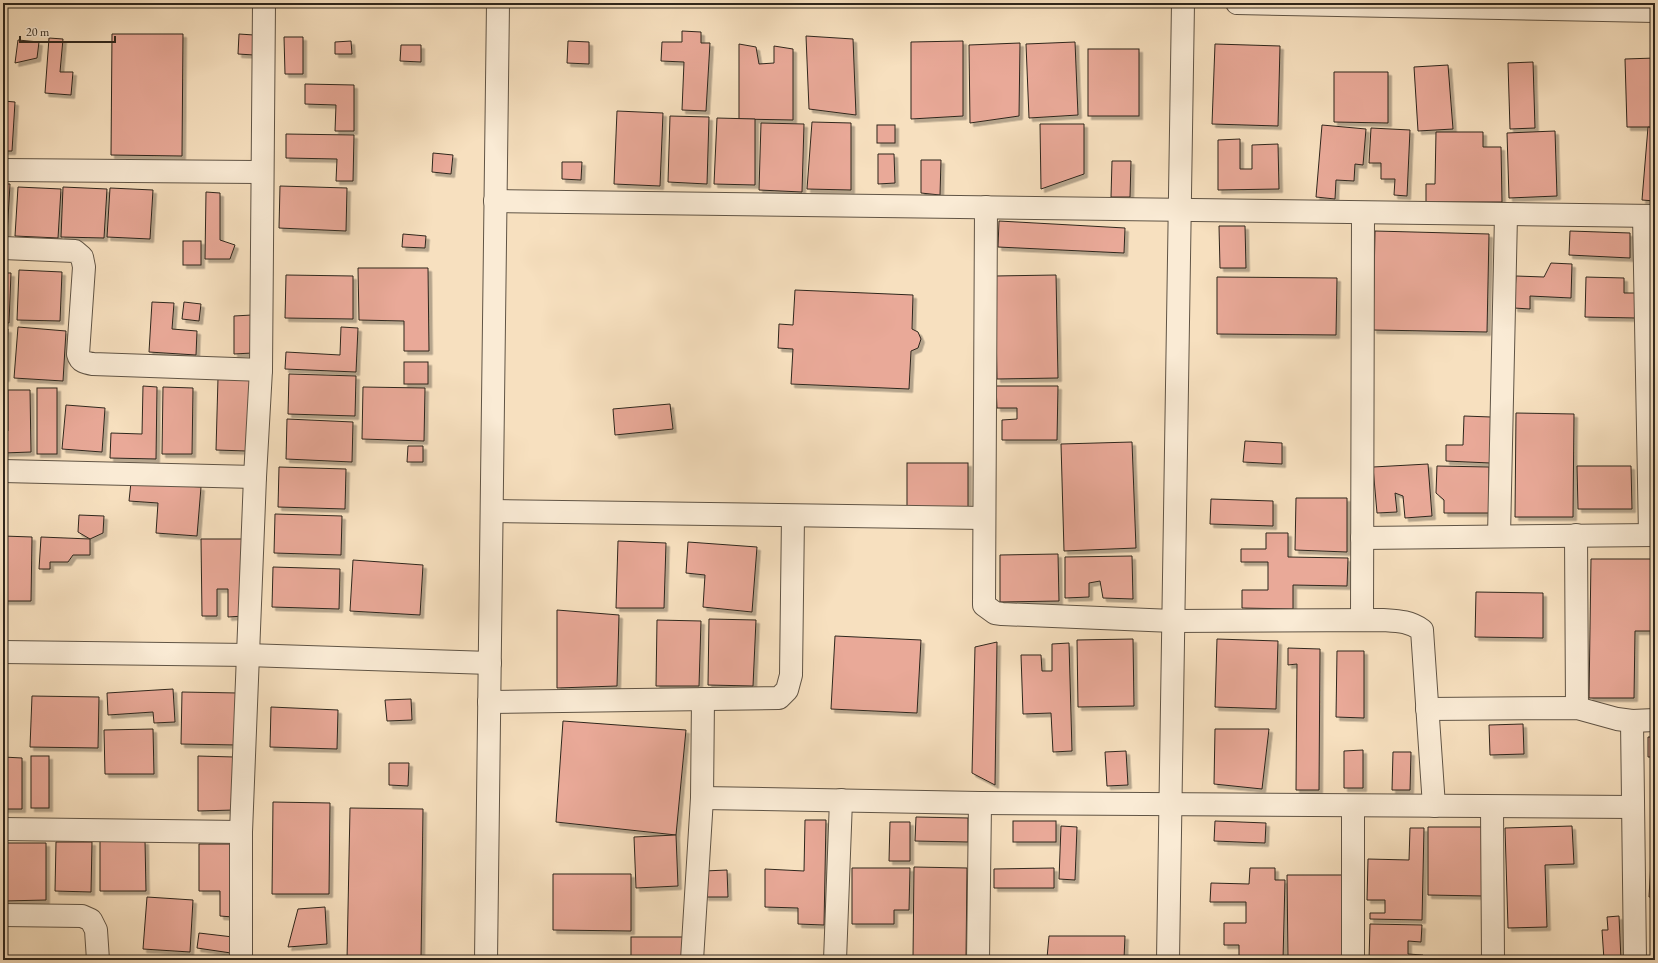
<svg xmlns="http://www.w3.org/2000/svg" width="1658" height="963" viewBox="0 0 1658 963" font-family="'EB Garamond',serif">
<style>
.building{fill:#e9a998;stroke:#2e261c;filter:url(#shadow)}
.lines{fill:none;stroke-linecap:round;stroke-linejoin:round}
.minor-casing{stroke:#605445;stroke-width:24}
.tertiary-casing{stroke:#605445;stroke-width:24}
.minor{stroke:#faebd5;stroke-width:22}
.tertiary{stroke:#faebd5;stroke-width:22}
</style>
<defs>
<filter id="shadow"><feDropShadow dx="3.5" dy="3.5" stdDeviation="0" flood-color="#0004"/></filter>
</defs>
<rect width="100%" height="100%" fill="#f7e0bf"/>
<filter id="stains"><feTurbulence type="fractalNoise" baseFrequency=".005" numOctaves="4"/><feColorMatrix values="0 0 0 0 .2 0 0 0 0 .09 0 0 0 0 .02 0 0 0 .5 -.17"/></filter>
<radialGradient id="worn" r=".72"><stop offset=".6" stop-color="#630" stop-opacity="0"/><stop offset="1" stop-color="#630" stop-opacity=".3"/></radialGradient>
<!-- building -->
<g class="building">
<polygon points="682,31 701,32 701,43 710,43 706,111 682,110 684,62 661,61 662,42 682,42"/>
<polygon points="112,34 183,34 182,156 111,155"/>
<polygon points="239,34 254,35 254,55 238,54"/>
<polygon points="806,36 853,39 856,115 809,109"/>
<polygon points="284,37 303,37 303,74 285,74"/>
<polygon points="49,38 63,39 60,72 73,72 71,95 45,93"/>
<polygon points="18,40 39,42 37,58 15,63"/>
<polygon points="351,41 352,54 335,54 335,42"/>
<polygon points="568,41 589,42 589,64 567,63"/>
<polygon points="963,41 963,116 911,119 911,42"/>
<polygon points="1075,42 1078,115 1029,118 1026,44"/>
<polygon points="1020,43 1019,116 970,123 969,45"/>
<polygon points="739,44 756,47 759,64 774,63 774,46 793,49 793,120 739,119"/>
<polygon points="1215,44 1280,46 1278,126 1212,124"/>
<polygon points="401,45 421,45 421,62 400,61"/>
<rect x="1088" y="49" width="51" height="67"/>
<polygon points="1655,58 1655,127 1627,127 1625,59"/>
<polygon points="1533,62 1535,128 1510,129 1508,63"/>
<polygon points="1448,65 1453,129 1418,131 1414,67"/>
<polygon points="1334,72 1388,72 1388,123 1334,122"/>
<polygon points="305,84 354,85 354,131 335,131 336,105 305,104"/>
<polygon points="3,101 15,102 12,151 3,151"/>
<polygon points="617,111 663,113 660,186 614,184"/>
<polygon points="670,116 709,117 707,184 668,182"/>
<polygon points="717,118 755,119 755,185 714,184"/>
<polygon points="812,122 851,123 851,190 807,189"/>
<polygon points="761,123 804,124 802,192 759,190"/>
<polygon points="1040,124 1084,124 1084,174 1041,189"/>
<rect x="877" y="125" width="18" height="18"/>
<polygon points="1322,125 1366,129 1363,165 1355,164 1354,181 1336,180 1335,199 1316,197"/>
<polygon points="1648,127 1655,128 1655,201 1642,200"/>
<polygon points="1371,128 1410,130 1407,196 1394,195 1395,179 1381,179 1381,163 1369,163"/>
<polygon points="1555,131 1557,196 1509,198 1507,133"/>
<polygon points="1436,132 1483,132 1483,147 1501,147 1502,202 1426,202 1426,184 1435,184"/>
<polygon points="286,134 354,135 353,181 336,181 337,159 286,158"/>
<polygon points="1240,139 1240,169 1252,169 1252,145 1278,144 1279,189 1218,190 1218,140"/>
<polygon points="433,153 453,155 451,174 432,172"/>
<polygon points="878,154 894,154 895,183 878,184"/>
<polygon points="921,160 941,160 940,195 921,193"/>
<polygon points="1112,161 1131,161 1130,197 1111,197"/>
<polygon points="562,162 582,162 581,180 562,179"/>
<polygon points="3,184 10,184 7,236 3,236"/>
<polygon points="280,186 347,188 346,231 279,228"/>
<polygon points="18,187 61,189 58,238 15,236"/>
<polygon points="63,187 107,189 104,238 61,237"/>
<polygon points="110,188 153,190 150,239 107,237"/>
<polygon points="206,192 220,193 220,240 235,245 230,259 205,259"/>
<polygon points="999,221 1125,228 1124,253 998,247"/>
<polygon points="1219,226 1245,226 1246,268 1220,268"/>
<polygon points="1375,231 1489,234 1487,332 1373,330"/>
<polygon points="1570,231 1630,233 1630,258 1569,255"/>
<polygon points="403,234 426,236 425,248 402,247"/>
<rect x="183" y="241" width="18" height="24"/>
<polygon points="1551,263 1572,264 1571,298 1530,296 1530,309 1514,308 1516,276 1544,277"/>
<polygon points="358,268 428,268 429,351 404,351 404,321 359,320"/>
<polygon points="19,270 62,272 60,321 17,320"/>
<polygon points="3,273 11,273 9,323 3,322"/>
<polygon points="286,275 353,276 353,319 285,318"/>
<polygon points="1056,275 1058,378 997,379 995,276"/>
<polygon points="1217,277 1337,278 1336,335 1217,334"/>
<polygon points="1586,277 1624,278 1624,293 1636,293 1636,318 1585,317"/>
<polygon points="795,290 913,295 912,329 918,332 921,339 918,348 911,351 909,389 791,384 793,349 778,348 779,324 793,325"/>
<polygon points="152,302 174,303 172,329 197,331 196,355 149,352"/>
<polygon points="184,302 201,304 199,321 182,319"/>
<polygon points="252,315 252,353 234,354 234,316"/>
<polygon points="18,327 66,331 63,381 14,378"/>
<polygon points="341,327 358,328 356,372 285,369 286,352 340,355"/>
<polygon points="3,329 8,329 6,378 3,378"/>
<rect x="404" y="362" width="24" height="22"/>
<polygon points="289,374 356,376 355,416 288,414"/>
<polygon points="218,378 250,379 247,451 216,450"/>
<polygon points="143,386 157,387 156,459 110,458 111,433 142,434"/>
<polygon points="996,386 1058,386 1057,440 1002,440 1002,420 1017,419 1017,408 997,408"/>
<polygon points="163,387 193,388 192,454 162,454"/>
<polygon points="363,387 425,388 424,441 362,439"/>
<rect x="37" y="388" width="20" height="66"/>
<polygon points="3,390 4,390 3,412"/>
<polygon points="8,390 30,390 31,452 3,453 3,431 8,431"/>
<polygon points="670,404 673,429 615,435 613,409"/>
<polygon points="66,405 105,408 102,452 62,449"/>
<polygon points="1516,413 1574,414 1573,517 1515,517"/>
<polygon points="1464,416 1491,417 1490,463 1446,461 1446,445 1463,445"/>
<polygon points="287,419 353,422 352,462 286,459"/>
<polygon points="1245,441 1282,443 1282,464 1243,462"/>
<polygon points="1132,442 1136,548 1064,551 1061,444"/>
<polygon points="408,446 423,446 423,462 407,462"/>
<rect x="907" y="463" width="61" height="49"/>
<polygon points="1428,464 1432,516 1405,518 1403,496 1395,493 1397,512 1377,513 1373,467"/>
<polygon points="1437,466 1489,467 1489,513 1444,513 1444,500 1436,493"/>
<polygon points="1577,466 1631,466 1632,509 1578,509"/>
<polygon points="279,467 346,469 345,509 278,507"/>
<polygon points="131,482 201,487 197,536 156,533 158,503 129,501"/>
<polygon points="1296,498 1347,498 1347,552 1295,550"/>
<polygon points="1211,499 1273,501 1273,526 1210,524"/>
<polygon points="275,514 342,516 341,555 274,553"/>
<polygon points="79,515 104,516 103,533 90,539 78,532"/>
<polygon points="1266,533 1288,533 1288,557 1348,558 1347,586 1293,585 1293,609 1242,608 1242,590 1268,590 1268,562 1241,562 1241,549 1266,549"/>
<polygon points="3,536 32,537 31,601 3,601"/>
<polygon points="41,537 90,539 90,555 73,555 68,562 50,562 50,569 39,569"/>
<polygon points="201,539 243,539 244,616 228,617 228,589 217,589 217,616 202,616"/>
<polygon points="618,541 666,543 664,608 616,608"/>
<polygon points="688,542 757,547 752,612 703,607 705,575 686,573"/>
<polygon points="1058,554 1059,601 1000,602 1000,555"/>
<polygon points="1132,556 1133,599 1103,598 1100,581 1089,583 1089,597 1065,598 1065,557"/>
<polygon points="1591,559 1652,559 1651,631 1635,631 1634,698 1589,698"/>
<polygon points="353,560 423,565 420,615 350,611"/>
<polygon points="273,567 340,569 339,609 272,607"/>
<polygon points="1476,592 1543,593 1543,638 1475,637"/>
<polygon points="557,610 619,615 617,686 557,688"/>
<polygon points="709,619 756,620 753,686 708,685"/>
<polygon points="657,620 701,621 699,686 656,686"/>
<polygon points="835,636 921,640 917,713 831,709"/>
<polygon points="1133,639 1134,706 1078,707 1077,640"/>
<polygon points="1217,639 1278,641 1276,709 1215,707"/>
<polygon points="997,642 995,785 972,773 975,647"/>
<polygon points="1069,643 1072,751 1053,752 1051,713 1023,714 1021,655 1041,655 1042,671 1052,671 1052,644"/>
<polygon points="1288,648 1320,649 1319,790 1296,790 1297,664 1288,665"/>
<polygon points="1337,651 1364,651 1364,718 1336,717"/>
<polygon points="173,689 175,722 154,723 153,712 108,715 107,693"/>
<polygon points="182,692 238,693 237,745 181,744"/>
<polygon points="32,696 99,697 98,748 30,747"/>
<polygon points="411,699 412,720 387,721 385,700"/>
<polygon points="271,707 338,710 337,749 270,747"/>
<polygon points="563,721 686,730 676,835 556,822"/>
<polygon points="1523,724 1524,754 1490,755 1489,725"/>
<polygon points="153,729 154,774 105,774 104,730"/>
<polygon points="1215,729 1269,729 1262,789 1214,784"/>
<polygon points="1648,737 1655,737 1655,787 1652,787 1654,757 1648,757"/>
<polygon points="1363,750 1363,788 1344,788 1344,751"/>
<polygon points="1126,751 1128,785 1107,786 1105,752"/>
<polygon points="1393,752 1411,752 1410,790 1392,790"/>
<rect x="31" y="756" width="18" height="52"/>
<polygon points="198,756 234,757 234,810 198,811"/>
<polygon points="3,757 22,758 22,809 3,809"/>
<polygon points="389,763 409,763 408,786 389,785"/>
<polygon points="273,802 330,803 329,894 272,894"/>
<polygon points="350,808 423,809 421,960 347,960"/>
<polygon points="916,817 968,818 968,842 915,841"/>
<polygon points="805,820 826,820 824,925 798,924 798,908 765,907 765,869 804,871"/>
<rect x="1013" y="821" width="43" height="21"/>
<polygon points="1215,821 1266,823 1265,843 1214,841"/>
<polygon points="890,822 910,822 910,861 889,861"/>
<polygon points="1061,826 1077,827 1075,880 1059,879"/>
<polygon points="1572,826 1574,864 1545,865 1547,927 1508,928 1505,828"/>
<polygon points="1428,827 1484,827 1484,896 1428,895"/>
<polygon points="1410,828 1424,828 1422,920 1370,919 1370,913 1385,913 1385,900 1367,900 1368,859 1409,860"/>
<polygon points="676,835 678,886 636,888 634,837"/>
<polygon points="100,841 145,841 146,891 100,891"/>
<polygon points="56,842 92,842 91,892 55,891"/>
<polygon points="3,843 46,843 46,900 3,901"/>
<polygon points="199,844 233,844 233,917 220,916 220,891 199,891"/>
<polygon points="1652,845 1655,845 1655,897 1649,897"/>
<polygon points="914,867 967,868 966,959 913,958"/>
<polygon points="852,868 910,868 909,910 894,910 894,924 852,924"/>
<polygon points="1054,868 1054,888 994,888 994,869"/>
<polygon points="1250,868 1275,868 1275,880 1285,880 1283,960 1239,960 1239,945 1224,945 1224,923 1246,923 1246,902 1210,902 1211,883 1249,884"/>
<polygon points="727,870 728,897 705,897 704,871"/>
<polygon points="553,874 631,874 631,931 553,930"/>
<polygon points="1287,875 1343,875 1343,960 1288,960"/>
<polygon points="147,897 193,900 190,952 143,949"/>
<polygon points="325,907 327,944 288,947 298,909"/>
<polygon points="1619,916 1621,960 1604,960 1602,930 1608,930 1607,917"/>
<polygon points="1370,924 1422,925 1421,942 1408,941 1408,954 1423,955 1423,960 1369,960"/>
<polygon points="199,933 233,937 231,953 197,948"/>
<polygon points="1049,936 1125,936 1124,959 1047,958"/>
<rect x="631" y="937" width="56" height="23"/>
</g>
<g class="lines">
<!-- minor casing -->
<g class="minor-casing">
<g id="minor">
<polyline points="1237,3 1655,11"/>
<polyline points="3,170 262,172"/>
<polyline points="495,201 1655,216"/>
<path d="M986,207L984,605L995,613L1002,614L1173,621L1383,620C1398,621 1409,621 1422,630L1434,806"/>
<polyline points="1644,216 1650,535"/>
<path d="M3,248L75,251L82,257L84,267L78,354C80,362 86,363 93,364L261,370"/>
<polyline points="3,471 255,477"/>
<polyline points="492,511 984,518"/>
<polyline points="1576,535 1577,708"/>
<polyline points="1499,536 1506,215"/>
<polyline points="1362,538 1655,535"/>
<polyline points="1362,620 1363,213"/>
<polyline points="3,652 249,655 490,663"/>
<polyline points="489,702 779,698 787,690 791,675 793,516"/>
<polyline points="1427,709 1577,708 1617,719 1632,721 1655,720"/>
<polyline points="1632,721 1635,960"/>
<polyline points="702,798 980,803 1633,807"/>
<polyline points="1492,807 1493,960"/>
<polyline points="3,829 241,832"/>
<polyline points="3,915 82,916 91,920 96,930 98,960"/>
<polyline points="241,960 241,832 255,477 261,370 264,3"/>
<polyline points="692,960 702,798 703,699"/>
<polyline points="835,960 841,800"/>
<polyline points="978,960 980,803"/>
<polyline points="1168,960 1183,3"/>
<polyline points="1353,960 1353,806"/>
</g>
</g>
<!-- tertiary casing -->
<g class="tertiary-casing">
<polyline id="tertiary" points="486,960 498,3"/>
</g>
<!-- minor -->
<use href="#minor" class="minor"/>
<!-- tertiary -->
<use href="#tertiary" class="tertiary"/>
</g>
<!-- margin -->
<rect width="1658" height="963" fill="none" stroke="#f7e0bf" stroke-width="16"/>
<rect x="4" y="4" width="1650" height="955" fill="none" stroke="#2e261c" stroke-width="2"/>
<rect x="8" y="8" width="1642" height="947" fill="none" stroke="#2e261c"/>
<!-- scale -->
<path d="M20 36v6h95v-6" fill="none" stroke="#2e261c" stroke-width="2"/>
<text x="26" y="36" font-size="12" fill="#2e261c" stroke="#faebd5" stroke-width="3" paint-order="stroke">20 m</text>
<rect width="100%" height="100%" filter="url(#stains)"/>
<rect width="100%" height="100%" fill="url(#worn)"/>
</svg>
